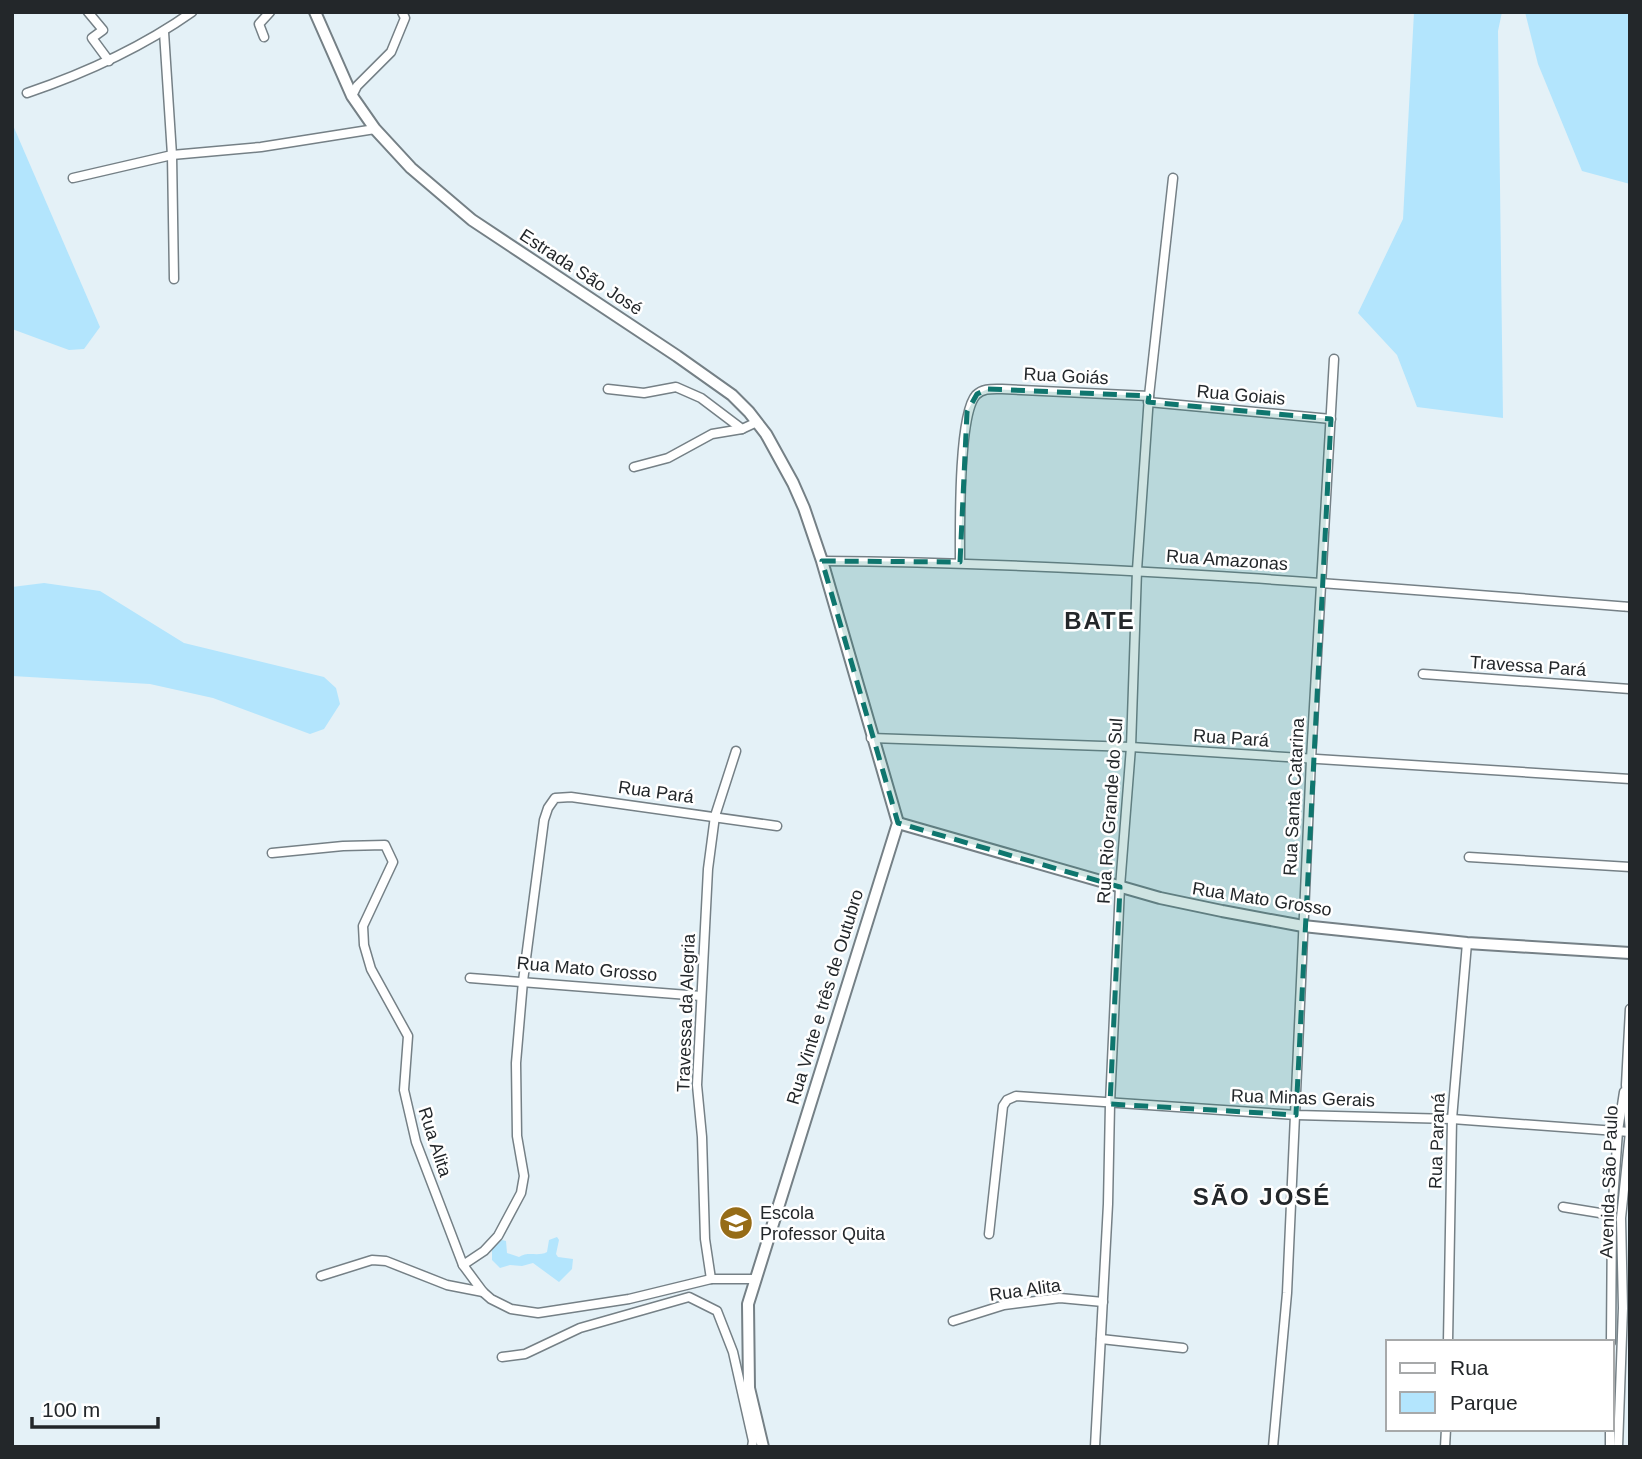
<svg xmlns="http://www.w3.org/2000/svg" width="1642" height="1459" viewBox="0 0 1642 1459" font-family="Arial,sans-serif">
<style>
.green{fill:#b3e5fd}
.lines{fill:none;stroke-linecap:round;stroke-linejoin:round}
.street-casing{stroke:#758086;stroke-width:11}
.secondary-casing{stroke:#758086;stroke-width:14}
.street{stroke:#fff;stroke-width:8}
.secondary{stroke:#fff;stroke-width:10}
.marked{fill:#0f766e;fill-opacity:0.2;stroke:#0f766e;stroke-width:5;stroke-dasharray:14 9;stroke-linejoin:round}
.labels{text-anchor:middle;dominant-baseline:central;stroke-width:5;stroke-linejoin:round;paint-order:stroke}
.street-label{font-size:18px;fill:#23272a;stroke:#fff}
.poi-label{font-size:18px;fill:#23272a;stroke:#fff;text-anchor:start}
.district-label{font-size:24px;font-weight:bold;letter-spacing:2px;fill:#23272a;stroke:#fff}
</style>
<rect width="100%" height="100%" fill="#e4f1f7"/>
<!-- green -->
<g class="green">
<polygon points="1414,12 1502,12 1498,31 1503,418 1417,407 1397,355 1358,313 1403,219"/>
<polygon points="1525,12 1630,12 1630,184 1582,171 1538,64"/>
<polygon points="12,123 100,327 84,349 69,350 12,329"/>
<polygon points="44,583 100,591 184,643 324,677 336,688 340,704 324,729 310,734 213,698 150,684 12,676 12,587"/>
<path d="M557,1237L559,1240L556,1254L558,1257L573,1259L572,1269L559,1282L533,1263L522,1266L510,1265L500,1268L492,1260V1249L502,1240L506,1241L507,1253L519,1257C528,1251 538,1257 547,1252L549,1240Z"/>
</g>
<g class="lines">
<!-- street casing -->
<g class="street-casing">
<g id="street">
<polyline points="88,12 103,30 92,38 109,61"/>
<polyline points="164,32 172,155 174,279"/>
<polyline points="264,37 259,24 270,12"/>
<path d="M27,93C86,73 141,48 192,12"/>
<polyline points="352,96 357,86 391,52 405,18 402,12"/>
<polyline points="73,178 172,155 261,147 375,129"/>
<polyline points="608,389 644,393 676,387 701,398 742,429 757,422"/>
<polyline points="1148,402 1331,419"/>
<polyline points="634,467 668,458 712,434 742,429"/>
<path d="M822,561C1092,563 1360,585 1630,607"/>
<path d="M960,562C960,531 958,415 976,395C983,388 992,389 1002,389L1149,396"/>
<polyline points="1423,674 1630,689"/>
<polyline points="871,738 1131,747 1630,779"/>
<polyline points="272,853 343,846 385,845 393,862 363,926 364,945 371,969 408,1036 404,1090 416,1142 463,1265 483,1292 491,1299 511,1309 538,1313 629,1299 711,1279 754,1279"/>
<polyline points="1469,857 1630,867"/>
<polyline points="470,978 701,996"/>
<polyline points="1563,1207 1612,1215"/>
<polyline points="989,1234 1003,1106 1007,1100 1016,1096 1296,1115 1452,1119 1630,1132"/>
<polyline points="463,1265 484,1251 498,1236 521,1193 524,1176 517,1136 516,1063 523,981 544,820 548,808 555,798 571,797 777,826"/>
<polyline points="321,1276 372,1260 386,1261 447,1285 483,1292"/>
<polyline points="711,1279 705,1239 702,1137 697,1085 708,869 715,816 736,751"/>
<polyline points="953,1321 1004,1305 1060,1298 1103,1302"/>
<polyline points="1101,1339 1183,1348"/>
<polyline points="1448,1342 1452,1119 1467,943"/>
<polyline points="1611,1342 1612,1215 1618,1131 1624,1092"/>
<polyline points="502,1357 525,1354 580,1328 689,1297 717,1311 733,1352 753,1441 752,1447"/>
<polyline points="1095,1447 1108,1204 1110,1104 1120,887 1131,747 1137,570 1149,396 1173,178"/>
<polyline points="1273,1447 1287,1293 1311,759 1334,359"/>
<polyline points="1445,1447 1446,1429"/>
<polyline points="1610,1447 1610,1429"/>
<polyline points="1618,1447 1623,1308 1621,1218 1630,1132 1626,1085 1630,1009"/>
</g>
</g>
<!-- secondary casing -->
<g class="secondary-casing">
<g id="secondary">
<polyline points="315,12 352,96 375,129 411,168 472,220 677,356 732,395 749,412 766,434 793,483 804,508 822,561 898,823 748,1304 749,1388 763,1447"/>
<polyline points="898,823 1160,898 1222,911 1303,926 1467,943 1630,953"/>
</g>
</g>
<!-- street -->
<use href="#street" class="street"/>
<!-- secondary -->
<use href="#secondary" class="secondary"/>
</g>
<!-- marked area -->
<path class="marked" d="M988,389L1149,396L1148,402L1331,419L1296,1115L1110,1104L1120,887L898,823L822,561L960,562L967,412L977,394Z"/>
<!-- icons -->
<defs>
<g id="school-disc" transform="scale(1.75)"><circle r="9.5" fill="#966c17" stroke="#fff"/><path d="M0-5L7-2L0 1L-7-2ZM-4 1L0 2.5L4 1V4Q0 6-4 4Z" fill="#fff"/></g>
</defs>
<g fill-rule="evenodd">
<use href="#school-disc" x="736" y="1223"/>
</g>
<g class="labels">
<!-- street labels -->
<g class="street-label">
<text transform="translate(581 272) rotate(33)">Estrada São José</text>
<text transform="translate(1066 376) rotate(3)">Rua Goiás</text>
<text transform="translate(1241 395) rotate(5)">Rua Goiais</text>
<text transform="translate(1227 560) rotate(4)">Rua Amazonas</text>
<text transform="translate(1528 666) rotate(4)">Travessa Pará</text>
<text transform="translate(1231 738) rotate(4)">Rua Pará</text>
<text transform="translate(656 792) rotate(8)">Rua Pará</text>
<text transform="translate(1294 797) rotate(-87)">Rua Santa Catarina</text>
<text transform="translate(1110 811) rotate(-86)">Rua Rio Grande do Sul</text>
<text transform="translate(1262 899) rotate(9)">Rua Mato Grosso</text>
<text transform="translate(587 969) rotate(5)">Rua Mato Grosso</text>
<text transform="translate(825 997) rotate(-73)">Rua Vinte e três de Outubro</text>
<text transform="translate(686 1013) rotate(-88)">Travessa da Alegria</text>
<text transform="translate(1303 1098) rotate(2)">Rua Minas Gerais</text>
<text transform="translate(1437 1141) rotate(-88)">Rua Paraná</text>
<text transform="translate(435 1142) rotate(72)">Rua Alita</text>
<text transform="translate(1609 1182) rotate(-88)">Avenida São Paulo</text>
<text transform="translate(1025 1290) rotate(-8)">Rua Alita</text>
</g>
<!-- poi labels -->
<g class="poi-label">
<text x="760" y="1213">Escola<tspan x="760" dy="21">Professor Quita</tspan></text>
</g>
<!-- district labels -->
<g class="district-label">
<text x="1100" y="620">BATE</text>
<text x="1262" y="1196">SÃO JOSÉ</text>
</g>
</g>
<!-- border -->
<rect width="1642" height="1459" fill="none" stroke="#23272a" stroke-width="28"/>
<!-- legend -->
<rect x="1386" y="1340" width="228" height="91" fill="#ffffff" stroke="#a7a9aa" stroke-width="2"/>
<rect x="1400" y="1363" width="35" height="10" fill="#ffffff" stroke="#a7a9aa" stroke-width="2"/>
<text x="1450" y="1375" font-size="21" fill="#23272a">Rua</text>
<rect x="1400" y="1392" width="35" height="21" fill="#b3e5fd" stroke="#a7a9aa" stroke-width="2"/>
<text x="1450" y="1410" font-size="21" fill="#23272a">Parque</text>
<!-- scale -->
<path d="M32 1417v10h126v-10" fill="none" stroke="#23272a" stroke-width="3.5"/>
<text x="42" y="1417" font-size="21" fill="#23272a" stroke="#ffffff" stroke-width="5" paint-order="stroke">100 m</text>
</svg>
